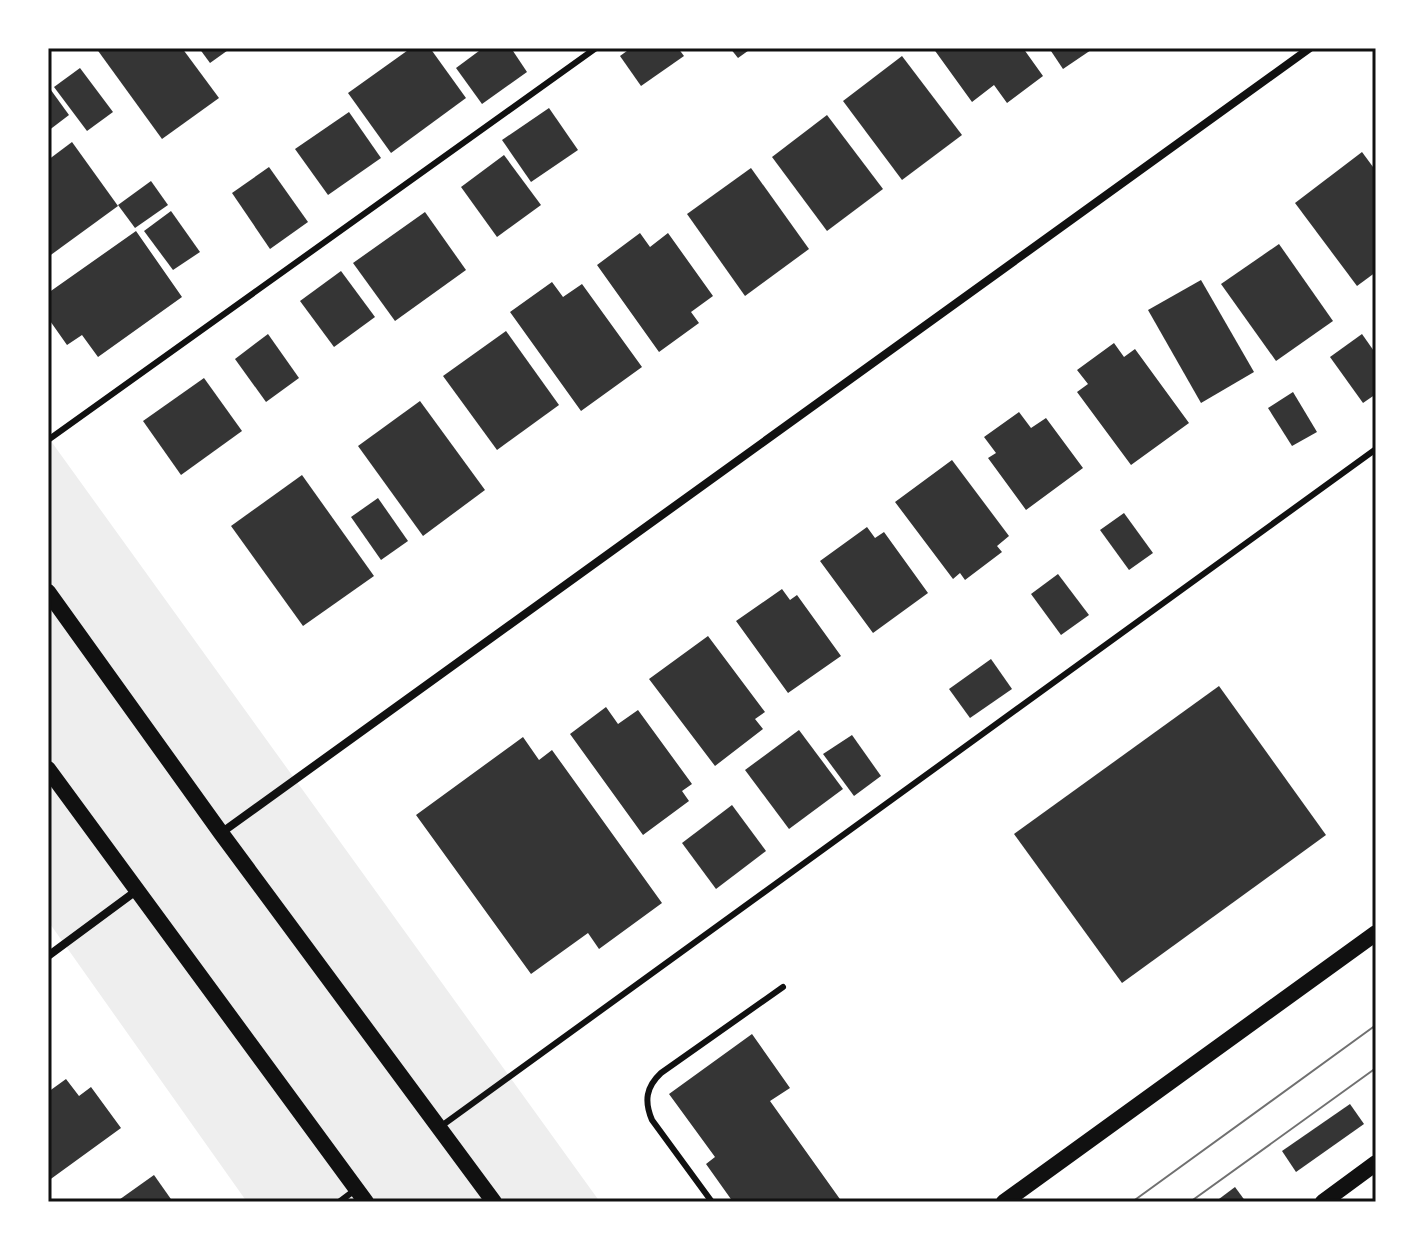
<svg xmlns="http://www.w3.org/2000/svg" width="1424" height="1250" viewBox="0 0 1424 1250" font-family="Signika,sans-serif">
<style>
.green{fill:#eee}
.building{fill:#353535}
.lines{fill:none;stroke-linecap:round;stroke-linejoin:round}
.service{stroke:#111;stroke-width:6}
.minor{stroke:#111;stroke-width:8}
.secondary{stroke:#111;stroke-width:16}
.tram{stroke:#707070;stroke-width:2}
.neatline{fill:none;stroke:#111;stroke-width:3}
</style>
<rect width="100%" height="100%" fill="#fff"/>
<!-- green -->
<polygon class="green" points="48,437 600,1202 247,1202 48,921"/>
<!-- building -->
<g class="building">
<polygon points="96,48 182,48 219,98 162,139"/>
<polygon points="199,48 231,48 210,63"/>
<polygon points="411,48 430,48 466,98 391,153 348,93"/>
<polygon points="483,48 511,48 527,72 482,104 456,68"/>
<polygon points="631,48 678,48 684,56 641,86 620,56"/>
<polygon points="730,48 752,48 738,58"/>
<polygon points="933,48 1023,48 1043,76 1007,103 994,85 972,102"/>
<polygon points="1049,48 1094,48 1063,69"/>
<polygon points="902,56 962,135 902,180 843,101"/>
<polygon points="80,68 113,112 87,131 54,87"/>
<polygon points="48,86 69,115 48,131"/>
<polygon points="549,108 578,150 531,182 502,140"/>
<polygon points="349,112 381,158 328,195 295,149"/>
<polygon points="827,115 883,189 827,231 772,157"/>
<polygon points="72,142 118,206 48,257 48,160"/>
<polygon points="1362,152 1376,171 1376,272 1357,286 1295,203"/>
<polygon points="504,155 541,205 497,237 461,187"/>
<polygon points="269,167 308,222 270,249 232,193"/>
<polygon points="751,168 809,249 745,296 687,214"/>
<polygon points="151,181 168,205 135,228 118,205"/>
<polygon points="171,211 200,252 173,270 144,231"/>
<polygon points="425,212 466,270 395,321 353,263"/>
<polygon points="136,231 182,297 98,357 82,335 67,345 48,318 48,293"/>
<polygon points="640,233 650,247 668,233 713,296 691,312 699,323 659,352 597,265"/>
<polygon points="1279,244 1333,321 1276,361 1221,284"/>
<polygon points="341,271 375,317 334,347 300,301"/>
<polygon points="1201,280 1254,372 1201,403 1148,310"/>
<polygon points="552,282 563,297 582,284 642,367 581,411 510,312"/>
<polygon points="506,331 559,405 497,450 443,376"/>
<polygon points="268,334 299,378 266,402 235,359"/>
<polygon points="1362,334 1376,354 1376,394 1363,403 1330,357"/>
<polygon points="1114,343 1124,357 1135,349 1189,423 1131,465 1077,392 1088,384 1077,370"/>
<polygon points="204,378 242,431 181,475 143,421"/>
<polygon points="1293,392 1317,432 1292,446 1268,408"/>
<polygon points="420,401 485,490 423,536 358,446"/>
<polygon points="1019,412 1031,428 1046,418 1083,468 1026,510 988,458 996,453 984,437"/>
<polygon points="952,460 1009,536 997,546 1002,552 965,580 960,573 953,579 895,502"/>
<polygon points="302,475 374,576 303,626 231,526"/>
<polygon points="378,498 408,541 381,560 351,517"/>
<polygon points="1124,513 1153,553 1129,570 1100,530"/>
<polygon points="867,527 875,538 884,532 928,593 873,633 820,561"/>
<polygon points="1058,574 1089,615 1061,635 1031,594"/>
<polygon points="782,589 790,600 797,595 841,656 788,693 736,621"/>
<polygon points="708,636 765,712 755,719 763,729 715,766 649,679"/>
<polygon points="991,659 1012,689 970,718 949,689"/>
<polygon points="1219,686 1326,835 1122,983 1014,834"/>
<polygon points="606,707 618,724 638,710 692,784 682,791 689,801 643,835 570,734"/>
<polygon points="799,730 843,789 789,829 745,770"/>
<polygon points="852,735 881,776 854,796 823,754"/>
<polygon points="523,737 539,760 552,750 662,903 599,949 588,933 531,974 416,815"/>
<polygon points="732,805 766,851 716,889 682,843"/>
<polygon points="752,1034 790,1088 770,1101 842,1202 733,1202 706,1164 715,1157 669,1094"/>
<polygon points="66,1079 79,1096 91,1087 121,1128 48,1181 48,1092"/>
<polygon points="1350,1104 1364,1124 1296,1172 1282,1151"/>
<polygon points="154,1175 173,1202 116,1202"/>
<polygon points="1235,1187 1246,1202 1215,1202"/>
</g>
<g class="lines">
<!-- service -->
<g class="service">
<polyline points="48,440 596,48"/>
<polyline points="440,1127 1376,449"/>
<polyline points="339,1202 355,1190"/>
<path d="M712,1202L652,1120C644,1101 646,1087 661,1073L783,987"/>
</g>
<!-- minor -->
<g class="minor">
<polyline points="221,833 1310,48"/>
<polyline points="48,956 136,891"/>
</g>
<!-- secondary -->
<g class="secondary">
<polyline points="48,592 221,833 494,1202"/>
<polyline points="48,769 366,1202"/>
<polyline points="1004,1202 1376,933"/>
<polyline points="1323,1202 1376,1163"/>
</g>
<!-- tram -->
<g class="tram">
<polyline points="1132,1202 1376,1025"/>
<polyline points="1190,1202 1376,1068"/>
</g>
</g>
<!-- border -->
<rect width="1424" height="1250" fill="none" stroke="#ffffff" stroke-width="100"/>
<rect x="50" y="50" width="1324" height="1150" class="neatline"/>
</svg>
